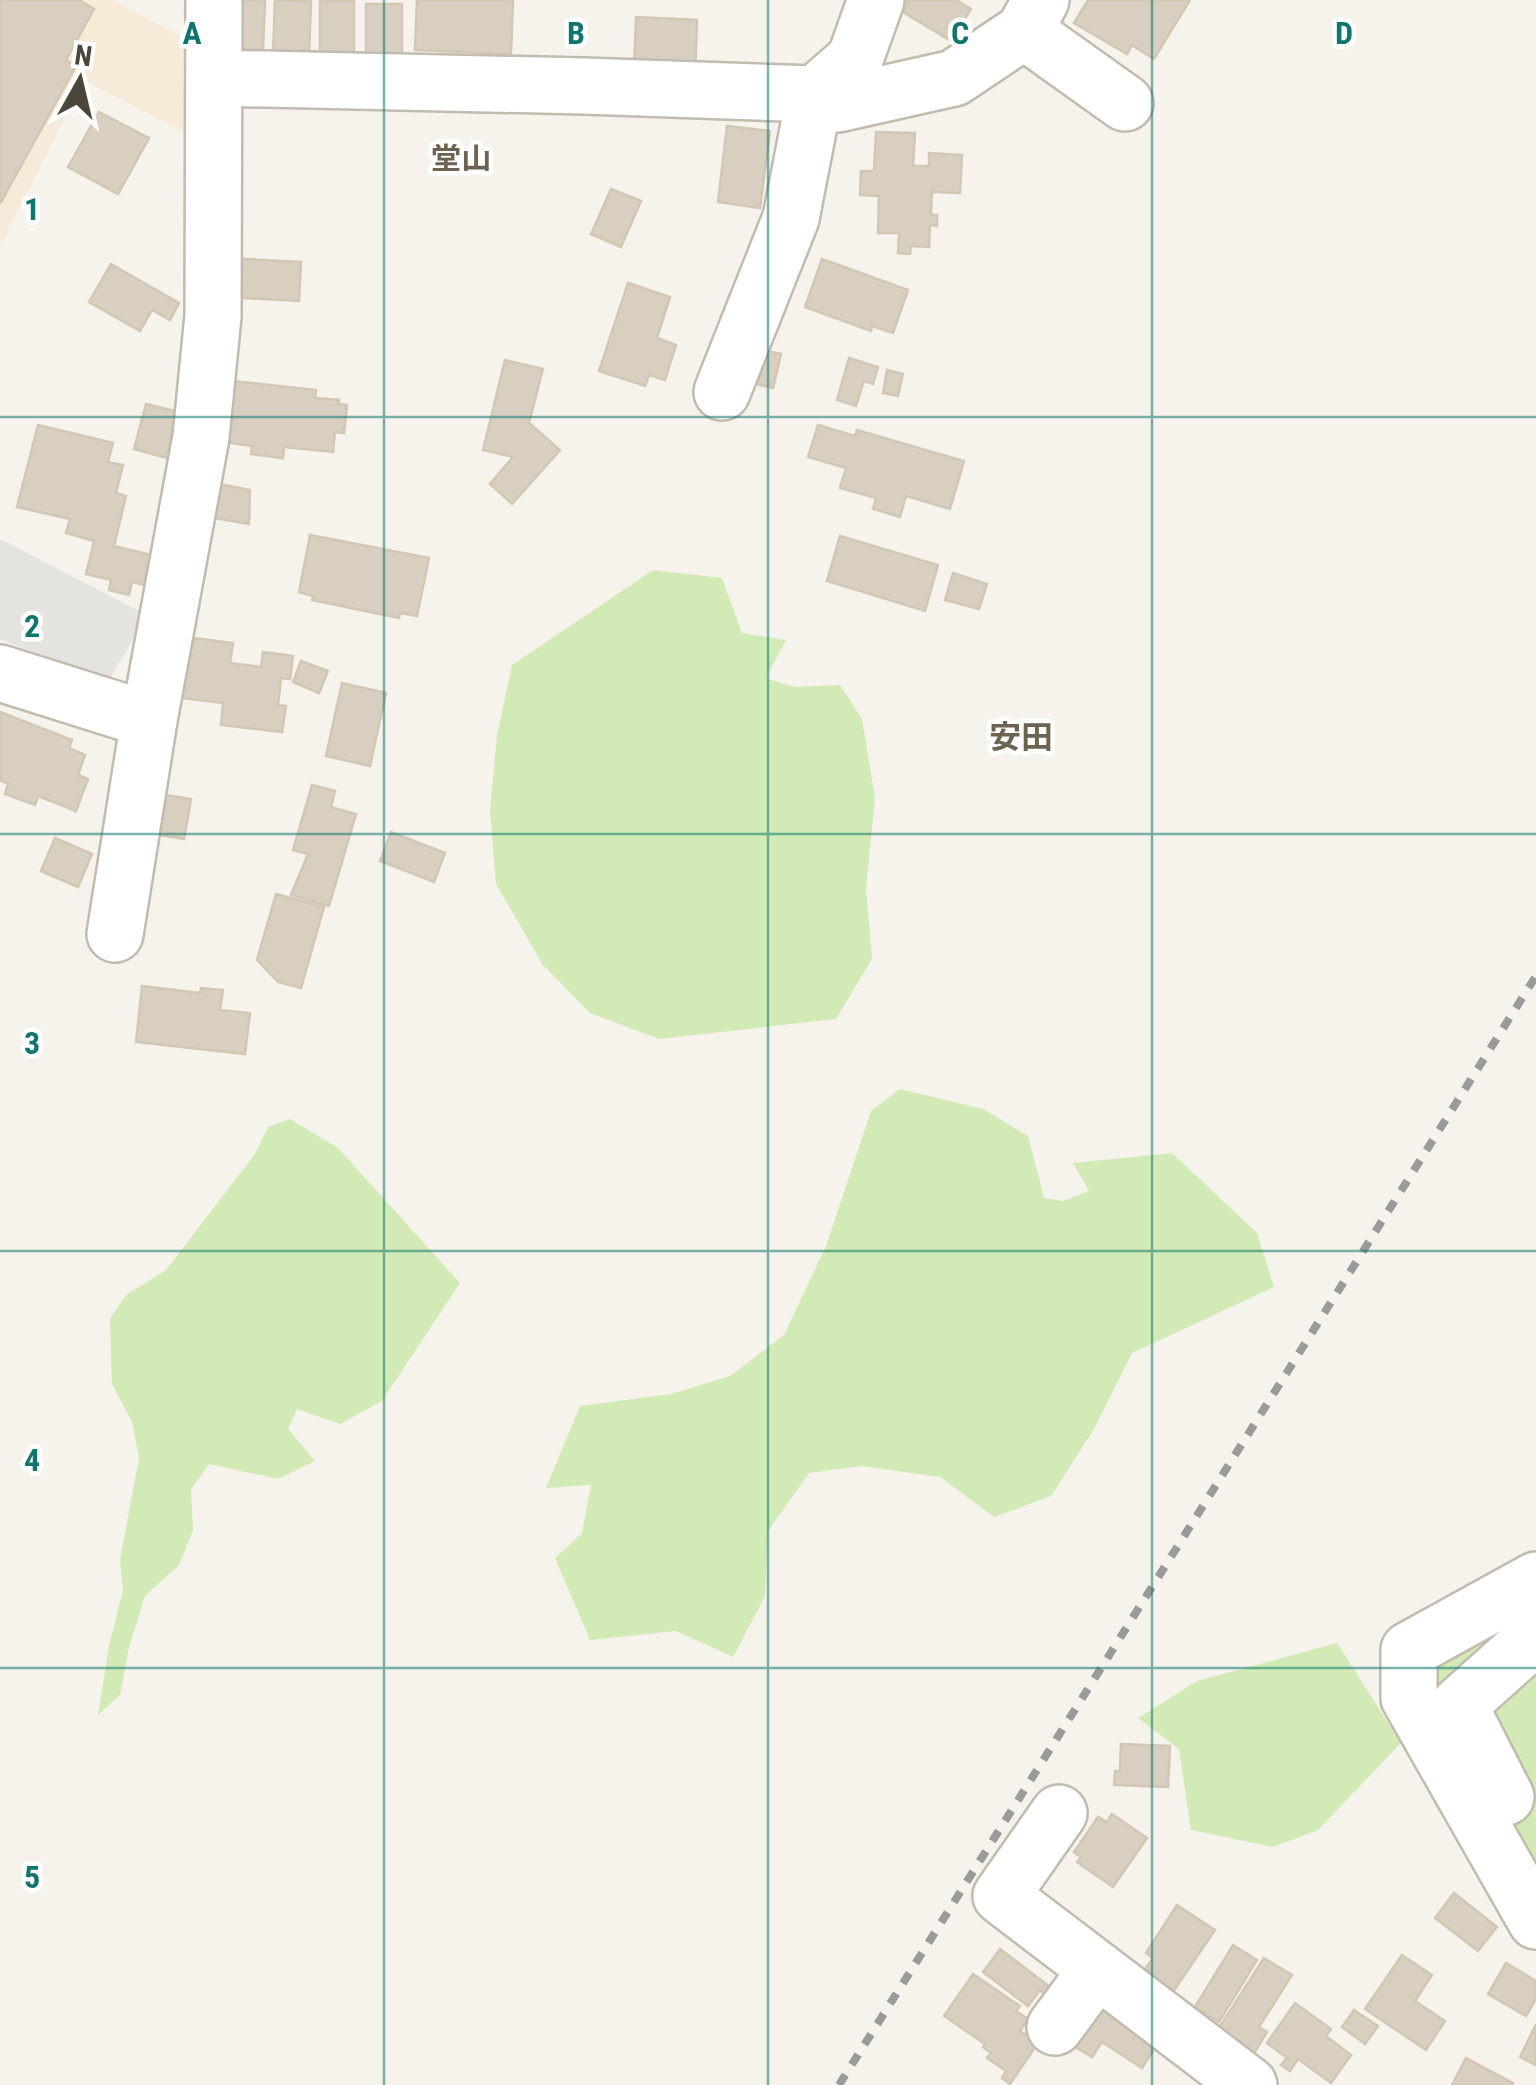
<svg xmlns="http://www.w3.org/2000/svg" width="1536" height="2085" viewBox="0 0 1536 2085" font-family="'Roboto Condensed','Noto Sans JP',sans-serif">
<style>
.commercial{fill:#f7ead8}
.green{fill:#d2eab5}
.parking{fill:#e5e3e0}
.building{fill:#d8cfc1;stroke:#d3c7b4;stroke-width:2.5}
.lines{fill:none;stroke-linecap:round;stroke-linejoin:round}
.minor-casing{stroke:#c2bbae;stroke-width:60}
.minor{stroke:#fff;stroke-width:55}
.rail{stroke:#9a9a9a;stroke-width:8;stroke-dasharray:12 12;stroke-linecap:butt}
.grid{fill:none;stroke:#0f766e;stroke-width:2.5;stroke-opacity:0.55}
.labels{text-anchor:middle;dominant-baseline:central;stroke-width:9;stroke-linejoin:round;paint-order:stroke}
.neighbourhood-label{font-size:30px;font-weight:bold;fill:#6e6250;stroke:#fff}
.quarter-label{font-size:32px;font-weight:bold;fill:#6e6250;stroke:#fff}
.grid-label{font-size:32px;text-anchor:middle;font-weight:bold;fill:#0f766e;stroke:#fff;stroke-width:9;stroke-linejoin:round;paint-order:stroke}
</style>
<rect width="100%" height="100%" fill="#f6f3ec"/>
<!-- commercial -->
<polygon class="commercial" points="0,0 113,0 191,42 192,136 83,80 0,245"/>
<!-- green -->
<g class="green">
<polygon points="653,570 722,578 742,633 786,640 766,678 795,687 840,685 862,719 875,798 866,888 872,959 836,1019 659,1039 590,1013 543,965 496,884 490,811 497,735 512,665"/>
<polygon points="900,1089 983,1109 1028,1136 1044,1198 1063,1201 1089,1191 1073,1163 1172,1153 1257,1233 1274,1287 1132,1353 1094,1429 1051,1496 994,1517 940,1477 862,1466 809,1473 768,1531 765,1596 733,1657 676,1631 590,1640 555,1558 582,1533 591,1485 546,1488 580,1406 671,1394 730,1376 784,1335 826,1246 871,1111"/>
<polygon points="290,1119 338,1148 460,1283 382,1401 340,1424 297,1409 288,1429 315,1461 278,1479 209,1464 191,1490 193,1530 179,1565 145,1596 129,1647 120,1695 98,1715 109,1646 123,1590 120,1560 139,1458 132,1422 112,1384 110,1319 126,1295 166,1270 255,1154 268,1127"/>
<polygon points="1536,1596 1536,1889 1422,1666"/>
<polygon points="1337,1643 1401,1743 1318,1830 1273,1847 1191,1830 1179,1749 1138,1718 1197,1681"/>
</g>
<!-- parking -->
<polygon class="parking" points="0,539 147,615 111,677 95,677 0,639"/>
<!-- building -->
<g class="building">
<polygon points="0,0 79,0 94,9 66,60 76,66 0,204"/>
<polygon points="236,0 265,0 263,50 233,49"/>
<polygon points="275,0 311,1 309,56 273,55"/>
<polygon points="417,0 513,0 511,54 415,50"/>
<polygon points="904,0 956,0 971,9 951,41 903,12 908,3"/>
<polygon points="1088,0 1190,0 1154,59 1132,45 1127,54 1074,23"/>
<rect x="320" y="1" width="34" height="55"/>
<rect x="366" y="4" width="36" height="54"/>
<polygon points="636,17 697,20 695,76 634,73"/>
<polygon points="99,112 149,138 118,194 68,167"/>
<polygon points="727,126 770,131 760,208 718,202"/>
<polygon points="876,132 915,133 913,166 929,166 929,153 962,155 960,193 932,192 931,215 937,215 937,226 930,225 929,247 911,246 910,254 898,253 899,233 878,233 879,196 860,195 861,171 874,171"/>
<polygon points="611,189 641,201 621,247 591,234"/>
<polygon points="228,258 301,262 299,301 226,297"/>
<polygon points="822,259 908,290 893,333 872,326 871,331 805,307"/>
<polygon points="111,264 179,303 170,320 152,310 140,331 89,302"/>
<polygon points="628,283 670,297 657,338 676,345 665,380 649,375 645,386 599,371"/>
<polygon points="759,349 781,354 773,388 751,383"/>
<polygon points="849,358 878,367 873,384 864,381 856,406 837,400"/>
<polygon points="505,360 543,369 529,423 560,450 512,504 490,484 513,457 483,450"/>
<polygon points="887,370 903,374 898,396 883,393"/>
<polygon points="232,381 316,390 315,398 339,400 339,404 347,405 344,433 335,432 333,452 284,447 283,458 251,454 252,446 225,442"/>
<polygon points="146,404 179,412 167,458 134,449"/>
<polygon points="38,425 113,443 108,462 123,465 116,493 126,496 114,546 151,555 144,585 132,582 129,595 109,590 111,580 86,574 94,541 66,533 70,519 17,507"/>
<polygon points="818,425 855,436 857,430 964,461 950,509 906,496 900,517 873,509 876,498 840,488 846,468 808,457"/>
<polygon points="214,483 250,490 249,524 209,517"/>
<polygon points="310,535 429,558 417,616 400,613 399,618 312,600 313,596 299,592"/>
<polygon points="840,536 938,565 925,611 827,581"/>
<polygon points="953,573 987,584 979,609 945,600"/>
<polygon points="178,636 233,643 230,663 261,667 263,652 293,656 290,679 281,678 278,705 286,706 282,732 221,725 223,703 182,698 188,655"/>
<polygon points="301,661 328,671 319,693 293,682"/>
<polygon points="342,683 386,693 370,766 326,756"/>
<polygon points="0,712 72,740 69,748 85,755 78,775 88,779 76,811 38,796 35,805 5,794 8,784 0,780"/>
<polygon points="312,785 335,791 331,807 356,814 329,906 291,895 308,854 293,850"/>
<polygon points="159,794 191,799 184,839 153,834"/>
<polygon points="391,832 445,853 434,882 380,861"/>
<polygon points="55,838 92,854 78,887 41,871"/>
<polygon points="276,894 324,907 301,988 278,982 257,960"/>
<polygon points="142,986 200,993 201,988 223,990 220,1010 250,1013 245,1054 136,1042"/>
<polygon points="1121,1744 1170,1746 1168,1787 1114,1785 1115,1771 1120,1771"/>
<polygon points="1112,1814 1147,1838 1113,1887 1077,1862 1081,1857 1074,1852 1098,1817 1107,1822"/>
<polygon points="1454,1893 1497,1927 1478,1951 1435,1918"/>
<polygon points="1177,1905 1215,1930 1173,1992 1159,1983 1139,1978 1153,1958 1146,1953"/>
<polygon points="1233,1945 1257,1960 1219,2022 1195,2007"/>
<polygon points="1000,1949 1050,1987 1044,1994 1040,1990 1028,2006 983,1972"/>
<polygon points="1402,1955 1432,1975 1415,2001 1445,2021 1426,2050 1365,2009"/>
<polygon points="1264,1958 1292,1975 1259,2027 1267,2032 1253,2055 1214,2036"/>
<polygon points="1506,1963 1536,1981 1536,1999 1526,2016 1488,1994"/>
<polygon points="973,1974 1020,2006 1016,2011 1028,2019 1020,2031 1038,2043 1010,2084 1002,2078 1006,2071 987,2058 991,2053 983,2047 985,2044 944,2016"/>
<polygon points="1103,1997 1160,2040 1142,2068 1102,2042 1092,2057 1072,2045"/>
<polygon points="1295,2003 1331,2029 1326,2036 1351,2055 1331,2083 1298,2059 1290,2071 1281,2065 1287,2058 1267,2043"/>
<polygon points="1354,2010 1378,2026 1365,2044 1342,2027"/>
<polygon points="1536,2024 1536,2065 1520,2057"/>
<polygon points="1466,2058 1513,2083 1512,2085 1452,2085"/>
</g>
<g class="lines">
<!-- minor casing -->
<g class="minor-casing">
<g id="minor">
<polyline points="1024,31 1125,103"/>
<polyline points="214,78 584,86 815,94 855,59 876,0"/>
<polyline points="722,392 791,218 815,94 838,104 954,78 1024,31 1041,0"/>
<polyline points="0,673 149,720"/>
<polyline points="115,934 149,720 201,437 213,316 214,0"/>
<polyline points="1536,1580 1409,1650 1409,1698 1536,1921"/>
<polyline points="1506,1797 1459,1705 1536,1636"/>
<polyline points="1059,1813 1001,1896 1249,2085"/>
<polyline points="1055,2027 1097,1970"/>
</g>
</g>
<!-- minor -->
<use href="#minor" class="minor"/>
<!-- rail -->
<polyline class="rail" points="839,2085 1536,976"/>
</g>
<!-- grid -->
<path class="grid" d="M384,0V2085M768,0V2085M1152,0V2085M0,417H1536M0,834H1536M0,1251H1536M0,1668H1536"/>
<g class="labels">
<!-- neighbourhood labels -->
<g class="neighbourhood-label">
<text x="461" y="158">堂山</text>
</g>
<!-- quarter labels -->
<g class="quarter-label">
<text x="1021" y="737">安田</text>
</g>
</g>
<g class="grid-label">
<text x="192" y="44">A</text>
<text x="576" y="44">B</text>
<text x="960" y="44">C</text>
<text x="1344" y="44">D</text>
<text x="32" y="220">1</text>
<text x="32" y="637">2</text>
<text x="32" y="1054">3</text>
<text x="32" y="1471">4</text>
<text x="32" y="1888">5</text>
</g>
<!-- north arrow -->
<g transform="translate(80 80) rotate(8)" stroke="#ffffff" stroke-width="8" paint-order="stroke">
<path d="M0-8L18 38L0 25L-18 38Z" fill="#4b4439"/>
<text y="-15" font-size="28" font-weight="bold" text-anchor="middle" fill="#4b4439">N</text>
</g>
</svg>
